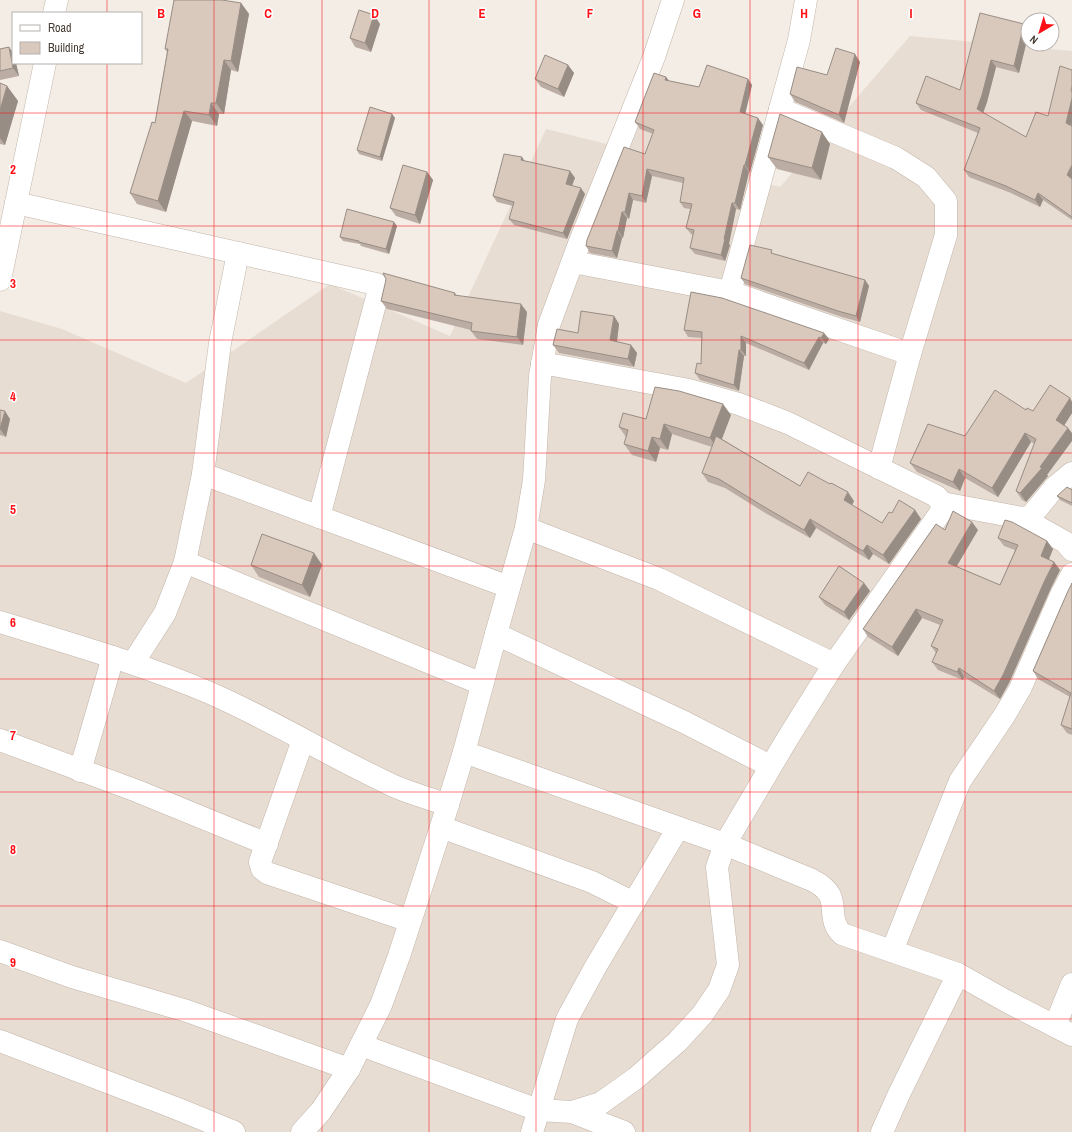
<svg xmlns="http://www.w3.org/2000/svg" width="1072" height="1132" viewBox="0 0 1072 1132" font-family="'Archivo Narrow',sans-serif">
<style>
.residential{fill:#e8ddd3}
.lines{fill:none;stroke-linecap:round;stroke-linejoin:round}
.minor-casing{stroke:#c2b5aa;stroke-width:23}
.minor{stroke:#fff;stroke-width:22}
.wall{fill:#bbada3}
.shaded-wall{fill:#988d84}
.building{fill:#d9c9bd;stroke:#988d84}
.grid{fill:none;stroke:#ff1016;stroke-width:1;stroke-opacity:0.55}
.grid-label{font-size:13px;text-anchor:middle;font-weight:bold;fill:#ff1016;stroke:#fff;stroke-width:3;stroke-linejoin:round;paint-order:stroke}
</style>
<rect width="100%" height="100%" fill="#f3ede5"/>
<!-- residential -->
<polygon class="residential" points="910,36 1072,51 1072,1132 0,1132 0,311 62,329 186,383 330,284 450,336 546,129 627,149 638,118 760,146 749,179 780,187"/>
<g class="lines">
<!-- minor casing -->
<g class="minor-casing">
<g id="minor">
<polyline points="54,13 57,0"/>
<polyline points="780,109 896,158 926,177 946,201 946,235 910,354 879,468"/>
<polyline points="16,203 376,284 379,289 319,517"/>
<polyline points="573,262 730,292 910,354"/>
<polyline points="0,280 45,63"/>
<polyline points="730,292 799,40 806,0"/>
<polyline points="203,474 509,587"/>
<polyline points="942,503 1022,518 1031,516 1055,487 1072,473"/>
<polyline points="1022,518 1065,542 1072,550"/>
<polyline points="526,528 659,579 834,664"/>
<polyline points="185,562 482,684"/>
<path d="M0,622C71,644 142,664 210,693C274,721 333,758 396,787C413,794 431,799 448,805"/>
<polyline points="496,634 684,722 770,766"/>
<polyline points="133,663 165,613 185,562 203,474 220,343 238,253"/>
<polyline points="0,740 137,791 267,844"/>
<polyline points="303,740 260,862 262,869 267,873 410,921"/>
<path d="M464,752L725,844L812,880C846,897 823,915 842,934L958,974L1006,1001L1072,1035"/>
<polyline points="80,771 113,657"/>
<polyline points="441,827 592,882 634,903"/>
<polyline points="0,951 72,977 187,1011 349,1069"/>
<polyline points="892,951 960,781 1004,716 1020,689 1062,593 1072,574"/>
<polyline points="1055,1026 1072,984"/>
<polyline points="0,1041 178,1109 234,1132"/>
<polyline points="361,1045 538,1110 572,1112 601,1103 636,1078 677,1042 702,1015 719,990 728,965 717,867 725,844 786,741 834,664 941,512 942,503 936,496 788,423 739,404 689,390 542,363"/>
<polyline points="572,1112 624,1132"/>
<polyline points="302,1132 321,1111 349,1069 381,1005 399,956 441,827 464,752 496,634 526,528 534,480 540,376 549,325 579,244 654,57 673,0"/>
<polyline points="532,1132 567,1019 596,966 678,828"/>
<polyline points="882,1132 899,1094 958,974"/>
</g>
</g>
<!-- minor -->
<use href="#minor" class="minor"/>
</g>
<!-- wall -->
<g class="wall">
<polygon points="241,3 249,14 238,72 231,70 224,114 219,114 217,126 192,121 166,212 137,204 130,193 155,123 167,52 165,49"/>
<polygon points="374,15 380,24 371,52 355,47 350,38"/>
<polygon points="1024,24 1028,30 1028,36 1019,73 996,67 987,102 983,113 1026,137 1072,126 1072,220 1043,200 1040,207 1011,193 969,177 964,170 978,133 921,110 916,103 960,90"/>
<polygon points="9,47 13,53 13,63 16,63 19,76 0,80 0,49"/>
<polygon points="860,62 844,123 795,102 790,94 827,75"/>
<polygon points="568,65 574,73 564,97 541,87 535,79"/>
<polygon points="666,77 669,81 699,87 748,79 752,85 745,114 763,125 750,172 749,172 740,210 736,209 729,244 730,245 725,261 695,254 690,248 693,235 691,234 686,228 690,209 684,208 680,202 683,183 652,176 646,203 633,200 629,219 627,218 623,238 622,238 617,258 590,253 586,246 645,154 653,134 640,129 635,122"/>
<polygon points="0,83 7,86 18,101 5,145 0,144"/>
<polygon points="392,114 395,118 382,161 359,154 357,150"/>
<polygon points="830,144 821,180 777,169 768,157"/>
<polygon points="525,161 570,171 575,178 572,186 585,194 567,239 514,225 509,219 513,206 497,202 493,196"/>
<polygon points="427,172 433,180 420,224 396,216 390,208"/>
<polygon points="397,226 389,254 361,246 360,244 343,241 340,237"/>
<polygon points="774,254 865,280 869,286 860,322 842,317 745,284 741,278"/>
<polygon points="455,293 457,296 527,312 523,345 477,339 471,331 471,330 387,309 381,301"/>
<polygon points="614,316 619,324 617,342 631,345 637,353 634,367 559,353 553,345"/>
<polygon points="684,330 824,333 829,339 826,344 823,343 809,370 746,343 746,356 744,356 739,391 700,380 695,373 701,364 702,338 688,337"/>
<polygon points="1070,398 1072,402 1072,413 1064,425 1047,475 1048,476 1026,502 1022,500 1016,491 1035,444 1031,442 998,497 965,478 960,491 917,472 910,463 965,436 1026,410 1033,411"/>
<polygon points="0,410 10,419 6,437 0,435"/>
<polygon points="731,415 722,439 800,486 854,501 852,505 882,523 892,513 915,510 921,519 889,564 873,554 869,560 816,528 810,538 767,514 725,488 708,482 702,473 712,447 672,434 668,450 660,448 656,462 632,455 624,444 626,437 619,427 646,419"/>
<polygon points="1072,490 1072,506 1060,500 1057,496"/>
<polygon points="945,530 978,530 956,566 1000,585 1015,550 1004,546 998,538 1047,541 1053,549 1049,559 1054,562 1060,570 1051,588 1009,683 1000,699 964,677 963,680 938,670 932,662 936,653 931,646 940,625 922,618 898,656 868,637 863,629"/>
<polygon points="314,553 322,565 310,597 259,577 251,565"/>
<polygon points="864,583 870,591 849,620 825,605 819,597"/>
<polygon points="1072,583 1072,735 1067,733 1061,725 1070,697 1038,679 1033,671"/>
</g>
<!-- shaded-wall -->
<g class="shaded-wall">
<polygon points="241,3 249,14 238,72 231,61"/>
<polygon points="374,15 380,24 371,52 365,43"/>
<polygon points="1024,24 1028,30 1028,36 1019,73 1014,66"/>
<polygon points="9,47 13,53 13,63 16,63 19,76 13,68"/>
<polygon points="855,54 860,62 844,123 839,115"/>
<polygon points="224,60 231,70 224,114 216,103"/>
<polygon points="991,60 996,67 987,102 982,116 977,109"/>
<polygon points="568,65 574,73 564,97 558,89"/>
<polygon points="666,77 671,83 665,80"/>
<polygon points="748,79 752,85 744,119 740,112"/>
<polygon points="7,86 18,101 5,145 0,138 0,110"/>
<polygon points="1072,98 1072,124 1071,130 1066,123"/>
<polygon points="211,103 219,114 217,126 209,115"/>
<polygon points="184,111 192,121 166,212 158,201"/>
<polygon points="392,114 395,118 382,161 380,157"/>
<polygon points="758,118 763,125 750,172 745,165"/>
<polygon points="822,132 830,144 821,180 812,168"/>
<polygon points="522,157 526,163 521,160"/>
<polygon points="744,165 749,172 740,210 735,203"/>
<polygon points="1072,165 1072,182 1067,175"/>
<polygon points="647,169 652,176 646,203 642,196"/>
<polygon points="570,171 575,178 570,190 566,184"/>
<polygon points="427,172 433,180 420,224 415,215"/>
<polygon points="581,188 585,194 567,239 563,233"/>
<polygon points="629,193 633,200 629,219 625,212"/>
<polygon points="1038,193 1043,200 1040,207 1035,200"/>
<polygon points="732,203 736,209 729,244 730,245 725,261 721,255"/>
<polygon points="622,212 627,218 623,238 618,231"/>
<polygon points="394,222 397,226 389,254 386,249"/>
<polygon points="617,231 622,238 617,258 612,251"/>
<polygon points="865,280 869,286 860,322 856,316"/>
<polygon points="521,304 527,312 523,345 517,337"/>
<polygon points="614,316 619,324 616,348 610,340"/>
<polygon points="824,333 829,339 826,344 821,338"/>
<polygon points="741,336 746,343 746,356 741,350"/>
<polygon points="819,337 823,343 809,370 804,363"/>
<polygon points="631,345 637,353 634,367 628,359"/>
<polygon points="739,350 744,356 739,391 734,385"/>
<polygon points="1070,398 1072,402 1072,413 1062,429 1056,420"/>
<polygon points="723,404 731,415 718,449 710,438"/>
<polygon points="5,411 10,419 6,437 0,429"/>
<polygon points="664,424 672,434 668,450 660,439"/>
<polygon points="1068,428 1072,433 1072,441 1047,475 1048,476 1026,502 1020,493 1040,467"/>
<polygon points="1025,433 1031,442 998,497 992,488"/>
<polygon points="652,437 660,448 656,462 648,451"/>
<polygon points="959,469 965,478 960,491 953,482"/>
<polygon points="848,492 854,501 850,509 844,500"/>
<polygon points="915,510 921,519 889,564 883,555"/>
<polygon points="810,519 816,528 810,538 804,530"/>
<polygon points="972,522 978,530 954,571 948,563"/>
<polygon points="1047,541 1053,549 1047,564 1041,556"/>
<polygon points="867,545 873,554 869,560 863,551"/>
<polygon points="314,553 322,565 310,597 302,585"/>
<polygon points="1054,562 1060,570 1051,588 1009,683 1000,699 994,691 1045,580"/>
<polygon points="864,583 870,591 849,620 844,612"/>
<polygon points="916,609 922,618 898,656 892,647"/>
<polygon points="959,668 964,677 963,680 957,672"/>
</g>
<!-- building -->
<g class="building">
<polygon points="174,0 222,0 241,3 231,61 224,60 216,103 211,103 209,115 184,111 158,201 130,193 152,122 155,123 168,49 165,49"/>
<polygon points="359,10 374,15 365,43 350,38"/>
<polygon points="980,13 1024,24 1014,66 991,60 982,95 977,109 1026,137 1036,112 1048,116 1060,66 1072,70 1072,86 1071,91 1072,91 1072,98 1066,123 1072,126 1072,165 1067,175 1072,179 1072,217 1038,193 1035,200 1006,186 964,170 980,128 916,103 926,76 960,90"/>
<polygon points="9,47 13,68 0,71 0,49"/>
<polygon points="836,48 855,54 839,115 790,94 797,67 827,75"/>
<polygon points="545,55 568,65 558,89 535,79"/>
<polygon points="707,65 748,79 740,112 758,118 745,165 744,165 735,203 732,203 724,239 725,239 721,255 690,248 694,230 686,228 692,204 680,202 684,178 647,169 642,196 629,193 625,212 622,212 618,231 617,231 612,251 586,246 587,240 624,147 645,154 654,130 635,122 654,73 666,77 665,80 699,87"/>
<polygon points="0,83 7,86 0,110"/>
<polygon points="370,107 392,114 380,157 357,150"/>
<polygon points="780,114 822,132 812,168 768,157"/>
<polygon points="504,154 522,157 521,160 570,171 566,184 581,188 563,233 509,219 514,202 493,196"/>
<polygon points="403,165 427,172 415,215 390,208"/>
<polygon points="347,209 394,222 386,249 359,242 359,241 340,237"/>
<polygon points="750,245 772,250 771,253 865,280 856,316 838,311 741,278"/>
<polygon points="383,273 455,293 454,295 521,304 517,337 471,331 472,323 381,301 385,284 386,279"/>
<polygon points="691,292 722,298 824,333 821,338 819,337 804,363 741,336 741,350 739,350 734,385 695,373 697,363 701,364 702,332 684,330"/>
<polygon points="581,311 614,316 610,340 631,345 628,359 553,345 557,329 578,333"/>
<polygon points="1050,385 1070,398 1056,420 1068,428 1040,467 1042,468 1020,493 1016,491 1036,439 1025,433 992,488 959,469 953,482 910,463 928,424 965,436 995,390 1026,410 1027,408 1033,411"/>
<polygon points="655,387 679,391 723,404 710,438 664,424 660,439 652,437 648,451 624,444 628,430 619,427 623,413 646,419"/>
<polygon points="0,410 5,411 0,429"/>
<polygon points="716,436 800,486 808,472 830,484 831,483 848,492 844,500 882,523 889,512 892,513 899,500 915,510 883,555 867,545 863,551 810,519 804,530 761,505 719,479 702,473"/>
<polygon points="1067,487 1072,490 1072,503 1057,496"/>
<polygon points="953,511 972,522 948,563 1000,585 1018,545 998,538 1005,520 1012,522 1047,541 1041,556 1054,562 1045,580 1003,675 994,691 959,668 957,672 932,662 938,649 931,646 943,620 916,609 892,647 863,629 936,524 945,530"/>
<polygon points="262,534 314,553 302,585 251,565"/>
<polygon points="839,566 864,583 844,612 819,597"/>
<polygon points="1072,583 1072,729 1061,725 1071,693 1033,671 1068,591"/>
</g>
<!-- grid -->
<path class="grid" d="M107,0V13M214,0V1132M322,0V1132M429,0V1132M536,0V1132M643,0V1132M750,0V1132M858,0V1132M965,0V1132M107,63V1132M0,113H1072M0,226H1072M0,340H1072M0,453H1072M0,566H1072M0,679H1072M0,792H1072M0,906H1072M0,1019H1072"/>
<g class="grid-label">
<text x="161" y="18">B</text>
<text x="268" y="18">C</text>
<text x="375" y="18">D</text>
<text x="482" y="18">E</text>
<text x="590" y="18">F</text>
<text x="697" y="18">G</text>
<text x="804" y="18">H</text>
<text x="911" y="18">I</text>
<text x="13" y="174">2</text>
<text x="13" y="288">3</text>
<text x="13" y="401">4</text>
<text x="13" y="514">5</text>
<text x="13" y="627">6</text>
<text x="13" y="740">7</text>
<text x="13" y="854">8</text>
<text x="13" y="967">9</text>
</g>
<!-- legend -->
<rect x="12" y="12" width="130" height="52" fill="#ffffff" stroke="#b5b1ae"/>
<rect x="20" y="25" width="20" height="6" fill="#ffffff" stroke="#b5b1ae"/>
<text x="48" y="32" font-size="12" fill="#463c34">Road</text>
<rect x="20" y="42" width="20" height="12" fill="#d9c9bd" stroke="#b5b1ae"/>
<text x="48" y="52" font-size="12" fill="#463c34">Building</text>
<!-- north arrow -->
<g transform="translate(1040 32) rotate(218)"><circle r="19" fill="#ffffff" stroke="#b5b1ae"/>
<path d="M0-3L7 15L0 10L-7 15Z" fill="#ff1016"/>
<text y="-6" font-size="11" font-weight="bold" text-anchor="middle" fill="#463c34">N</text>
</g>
</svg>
